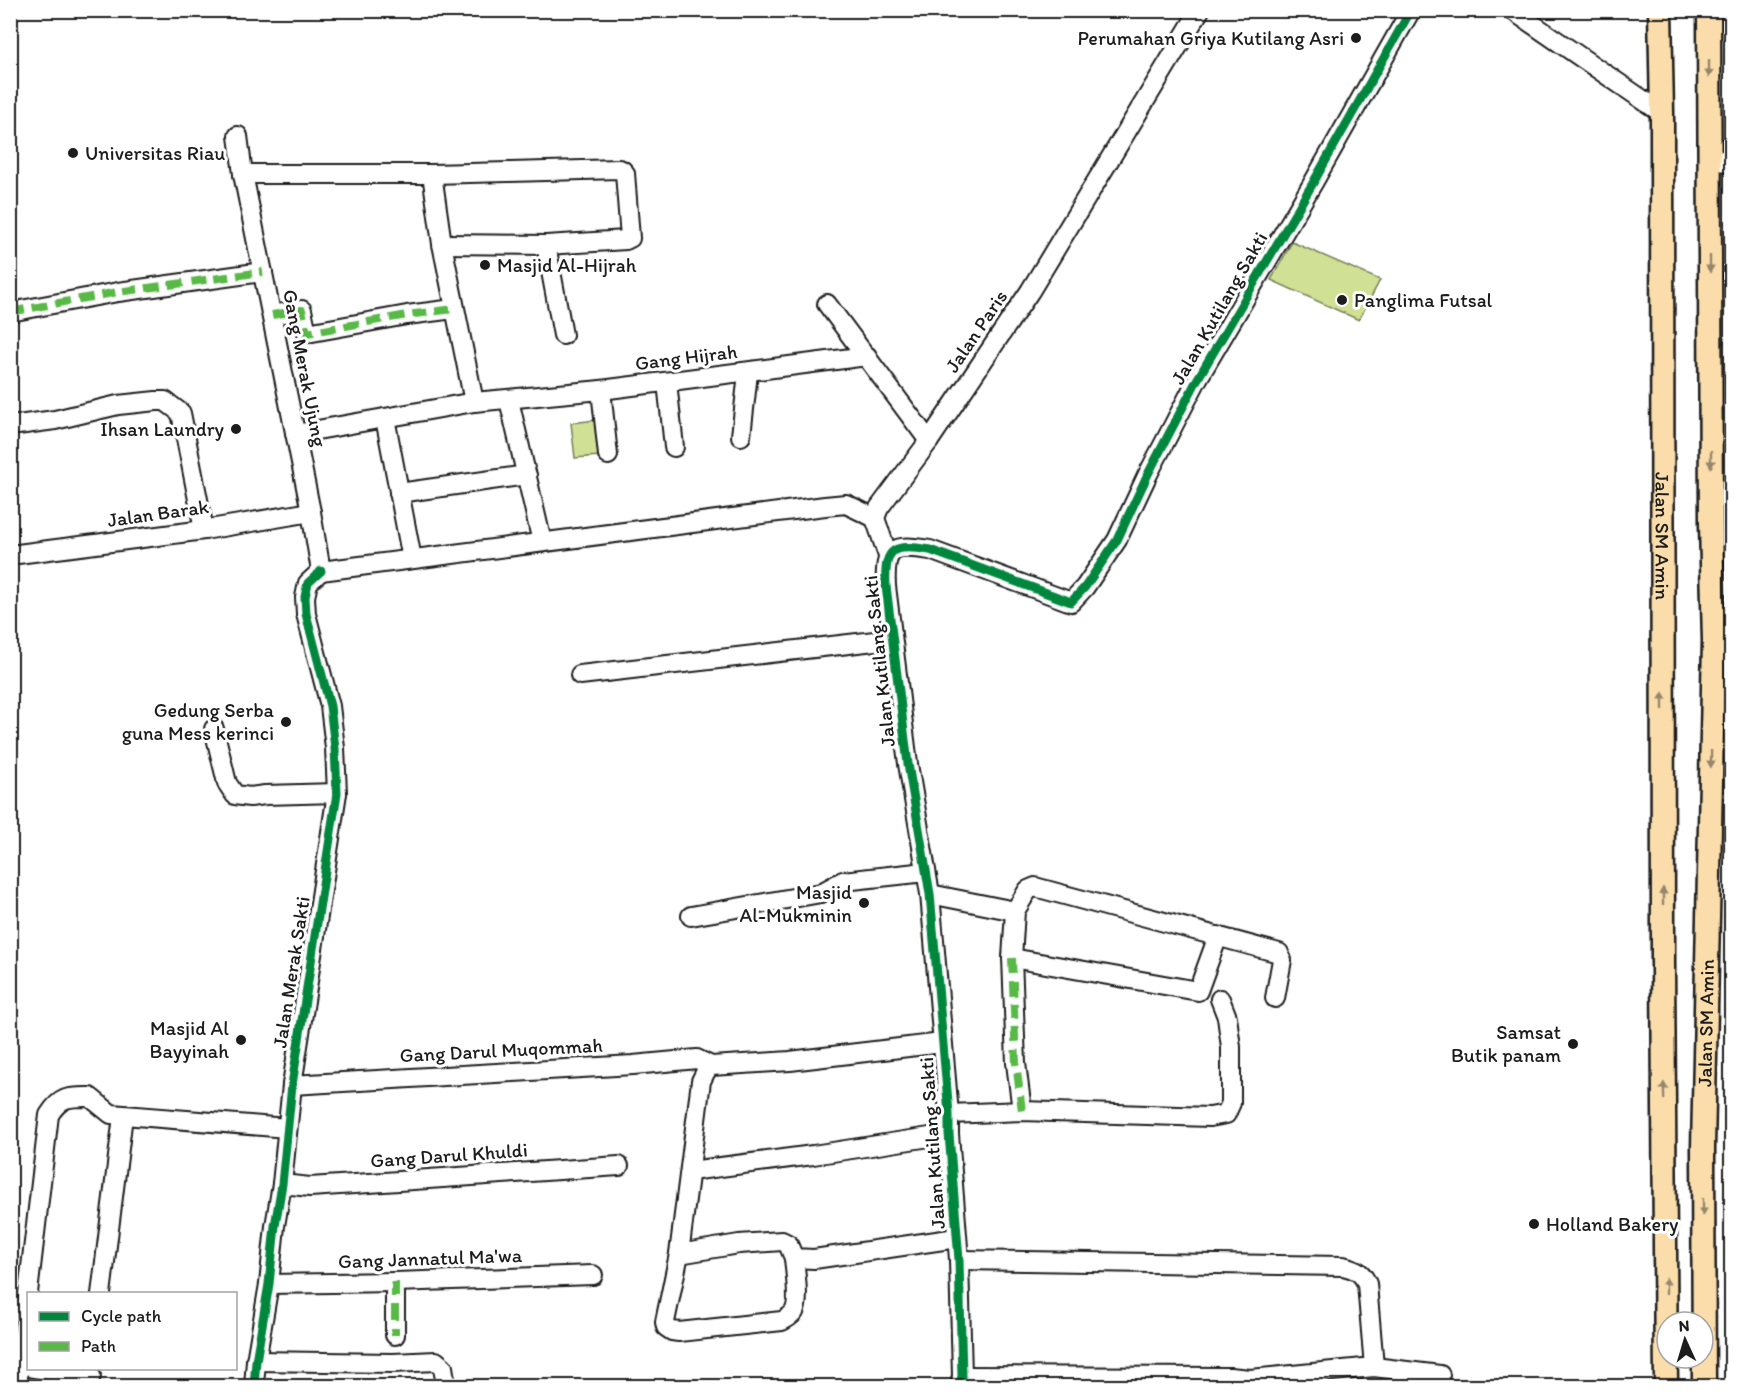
<svg xmlns="http://www.w3.org/2000/svg" width="1742" height="1397" viewBox="0 0 1742 1397" font-family="Itim,sans-serif">
<style>
.green{fill:#d0e094;stroke:#767e58;stroke-width:1.5}
.lines{fill:none;stroke-linecap:round;stroke-linejoin:round}
.minor-casing{stroke:#1c1c1c;stroke-width:22}
.major-casing{stroke:#1c1c1c;stroke-width:27}
.minor{stroke:#fff;stroke-width:18}
.major{stroke:#faddab;stroke-width:22}
.quiet{stroke:#58b947;stroke-width:8;stroke-dasharray:15 8;stroke-linecap:butt}
.cycleway-casing{stroke:#fff;stroke-width:13}
.cycleway{stroke:#00873e;stroke-width:9}
.oneway{fill:#96866b}
.poi-dot{fill:#1c1c1c;stroke:#fff;stroke-width:2}
.labels{text-anchor:middle;dominant-baseline:central;stroke-width:6;stroke-linejoin:round;paint-order:stroke}
.poi-label{font-size:20px;fill:#1c1c1c;stroke:#fff;text-anchor:end}
.street-label{font-size:20px;fill:#1c1c1c;stroke:#fff}
</style>
<rect width="100%" height="100%" fill="#fff"/>
<filter id="ink" filterUnits="userSpaceOnUse"><feTurbulence type="fractalNoise" baseFrequency=".0167" numOctaves="2"/><feDisplacementMap in="SourceGraphic" scale="12" xChannelSelector="R" yChannelSelector="G"/><feConvolveMatrix kernelMatrix="1 2 1 2 8 2 1 2 1" color-interpolation-filters="sRGB"/></filter>
<g filter="url(#ink)">
<!-- green -->
<g class="green">
<polygon points="1292,242 1380,280 1359,320 1271,280"/>
<polygon points="596,420 600,456 575,458 571,423"/>
</g>
<g class="lines">
<!-- minor casing -->
<g class="minor-casing">
<g id="minor">
<polyline points="1512,10 1662,113"/>
<polyline points="238,136 243,174 311,512 321,571"/>
<polyline points="1710,156 1732,165"/>
<polyline points="243,174 432,174 619,169 622,170 625,173 630,238 626,240 546,245 442,244"/>
<polyline points="432,174 442,244 474,402"/>
<polyline points="546,245 563,335"/>
<polyline points="827,304 929,441"/>
<polyline points="10,312 118,292 263,272"/>
<polyline points="272,315 302,310 307,333 407,315 454,309"/>
<polyline points="667,382 674,447"/>
<polyline points="601,390 608,455"/>
<polyline points="509,400 542,542"/>
<polyline points="385,418 412,559"/>
<polyline points="10,426 55,420 118,405 156,401 165,401 181,413 204,530"/>
<polyline points="295,434 474,402 601,390 867,356"/>
<polyline points="741,436 748,373"/>
<polyline points="399,493 527,475"/>
<polyline points="10,555 204,530 311,512"/>
<polyline points="888,556 875,518 879,508 929,441 1030,291 1200,10"/>
<polyline points="321,571 825,506 846,504 875,518"/>
<polyline points="1714,641 1732,644"/>
<polyline points="580,675 892,639"/>
<polyline points="214,729 227,783 235,795 250,797 265,795 337,793"/>
<polyline points="930,894 1015,911 1028,890 1035,887 1279,953 1282,960 1275,998"/>
<polyline points="1015,911 1012,958 1198,991 1218,936"/>
<polyline points="691,916 821,893 843,881 926,872"/>
<polyline points="1012,958 1016,1063 1022,1111"/>
<polyline points="292,1085 633,1065 697,1059 711,1066"/>
<polyline points="949,1114 1022,1111 1210,1117 1226,1114 1231,1103 1231,1047 1227,1017 1220,999"/>
<polyline points="690,1171 813,1155 949,1134"/>
<polyline points="282,1184 310,1187 619,1166"/>
<polyline points="679,1254 739,1244 782,1241 788,1244 794,1258 814,1259 957,1238"/>
<path d="M794,1258C795,1270 800,1302 794,1312C791,1316 786,1319 782,1321L679,1332L672,1331L666,1327L665,1322L679,1254L701,1081L706,1071L711,1066L790,1061L942,1043"/>
<path d="M959,1260L1343,1266C1356,1269 1362,1272 1367,1284L1374,1367"/>
<polyline points="395,1282 395,1335"/>
<polyline points="269,1284 395,1282 593,1275"/>
<polyline points="101,1294 123,1116"/>
<polyline points="256,1361 393,1363 436,1361 443,1367 446,1386"/>
<polyline points="34,1368 91,1376"/>
<polyline points="962,1376 1230,1377 1250,1379 1374,1367 1440,1375"/>
<path d="M17,1386L49,1115C61,1096 69,1097 90,1097L111,1114L287,1128"/>
<polyline points="254,1386 256,1361 269,1284 275,1226 282,1184 292,1085 337,793 335,748 330,706 306,614 305,597 308,583 321,571"/>
<path d="M960,1386L962,1376L959,1260L949,1134V1114L930,894L908,764L886,586C884,547 893,544 930,550L1071,602L1085,587L1117,540L1147,476L1197,380L1313,183L1411,10"/>
</g>
</g>
<!-- major casing -->
<g class="major-casing">
<g id="major">
<path id="s1" d="M1660,10L1662,113L1663,964L1666,1386"/>
<path id="s2" d="M1704,1386L1703,1148L1714,641L1711,525L1709,10"/>
</g>
</g>
<!-- minor -->
<use href="#minor" class="minor"/>
<!-- major -->
<use href="#major" class="major"/>
<!-- quiet -->
<g class="quiet">
<polyline points="10,312 118,292 263,272"/>
<polyline points="272,315 302,310 307,333 407,315 454,309"/>
<polyline points="1012,958 1016,1063 1022,1111"/>
<polyline points="395,1282 395,1335"/>
</g>
<!-- cycleway casing -->
<g class="cycleway-casing">
<g id="cycleway">
<polyline points="254,1386 256,1361 269,1284 275,1226 282,1184 292,1085 337,793 335,748 330,706 306,614 305,597 308,583 321,571"/>
<path d="M960,1386L962,1376L959,1260L949,1134V1114L930,894L908,764L886,586C884,547 893,544 930,550L1071,602L1085,587L1117,540L1147,476L1197,380L1313,183L1411,10"/>
</g>
</g>
<!-- cycleway -->
<use href="#cycleway" class="cycleway"/>
</g>
<!-- one-way arrows -->
<defs><path id="oneway-solid" d="M-6-.8H1V-3.2L6.5 0L1 3.2V.8H-6Z" transform="scale(1.5)"/></defs>
<g class="oneway">
<use href="#oneway-solid" transform="translate(1709 69) rotate(90)"/>
<use href="#oneway-solid" transform="translate(1710 264) rotate(90)"/>
<use href="#oneway-solid" transform="translate(1711 459) rotate(90)"/>
<use href="#oneway-solid" transform="translate(1663 701) rotate(-90)"/>
<use href="#oneway-solid" transform="translate(1711 759) rotate(91)"/>
<use href="#oneway-solid" transform="translate(1663 896) rotate(-90)"/>
<use href="#oneway-solid" transform="translate(1664 1091) rotate(-91)"/>
<use href="#oneway-solid" transform="translate(1703 1207) rotate(90)"/>
<use href="#oneway-solid" transform="translate(1666 1286) rotate(-90)"/>
</g>
</g>
<!-- markers -->
<g class="poi-dot">
<circle cx="1356" cy="38" r="6"/>
<circle cx="73" cy="153" r="6"/>
<circle cx="485" cy="265" r="6"/>
<circle cx="1342" cy="300" r="6"/>
<circle cx="236" cy="429" r="6"/>
<circle cx="286" cy="722" r="6"/>
<circle cx="864" cy="903" r="6"/>
<circle cx="241" cy="1040" r="6"/>
<circle cx="1573" cy="1044" r="6"/>
<circle cx="1534" cy="1224" r="6"/>
</g>
<g class="labels">
<!-- poi labels -->
<g class="poi-label">
<text x="1344" y="38">Perumahan Griya Kutilang Asri</text>
<text x="85" y="153" text-anchor="start">Universitas Riau</text>
<text x="497" y="265" text-anchor="start">Masjid Al-Hijrah</text>
<text x="1354" y="300" text-anchor="start">Panglima Futsal</text>
<text x="224" y="429">Ihsan Laundry</text>
<text x="274" y="710">Gedung Serba<tspan x="274" dy="23">guna Mess kerinci</tspan></text>
<text x="852" y="892">Masjid<tspan x="852" dy="23">Al-Mukminin</tspan></text>
<text x="229" y="1028">Masjid Al<tspan x="229" dy="23">Bayyinah</tspan></text>
<text x="1561" y="1032">Samsat<tspan x="1561" dy="23">Butik panam</tspan></text>
<text x="1546" y="1224" text-anchor="start">Holland Bakery</text>
</g>
<!-- street labels -->
<g class="street-label">
<text transform="translate(1219 308) rotate(-60)">Jalan Kutilang Sakti</text>
<text transform="translate(976 331) rotate(-56)">Jalan Paris</text>
<text transform="translate(686 357) rotate(-7)">Gang Hijrah</text>
<text transform="translate(305 368) rotate(79)">Gang Merak Ujung</text>
<text transform="translate(158 513) rotate(-8)">Jalan Barak</text>
<text stroke="none"><textPath href="#s1" startOffset="526">Jalan SM Amin</textPath></text>
<text transform="translate(879 661) rotate(-96)">Jalan Kutilang Sakti</text>
<text transform="translate(291 972) rotate(-81)">Jalan Merak Sakti</text>
<text stroke="none"><textPath href="#s2" startOffset="363">Jalan SM Amin</textPath></text>
<text transform="translate(501 1050) rotate(-3)">Gang Darul Muqommah</text>
<text transform="translate(932 1143) rotate(-94)">Jalan Kutilang Sakti</text>
<text transform="translate(449 1155) rotate(-4)">Gang Darul Khuldi</text>
<text transform="translate(430 1258) rotate(-2)">Gang Jannatul Ma'wa</text>
</g>
</g>
<!-- margin -->
<rect width="1742" height="1397" fill="none" stroke="#fff" stroke-width="36"/>
<rect x="18" y="18" width="1706" height="1361" fill="none" stroke="#1c1c1c" stroke-width="2" filter="url(#ink)"/>
<!-- legend -->
<rect x="27" y="1292" width="210" height="78" fill="#ffffff" stroke="#a4a4a4" stroke-width="1.5"/>
<rect x="39" y="1312" width="30" height="9" fill="#00873e" stroke="#a4a4a4" stroke-width="1.5"/>
<text x="81" y="1322" font-size="18" fill="#1c1c1c">Cycle path</text>
<rect x="39" y="1342" width="30" height="9" fill="#58b947" stroke="#a4a4a4" stroke-width="1.5"/>
<text x="81" y="1352" font-size="18" fill="#1c1c1c">Path</text>
<!-- north arrow -->
<g transform="translate(1685 1340) rotate(356)"><circle r="28" fill="#ffffff" stroke="#a4a4a4" stroke-width="1.5"/>
<path d="M0-4.5L10 22L0 15L-10 22Z" fill="#1c1c1c"/>
<text y="-9" font-size="16" font-weight="bold" text-anchor="middle" fill="#1c1c1c">N</text>
</g>
</svg>
